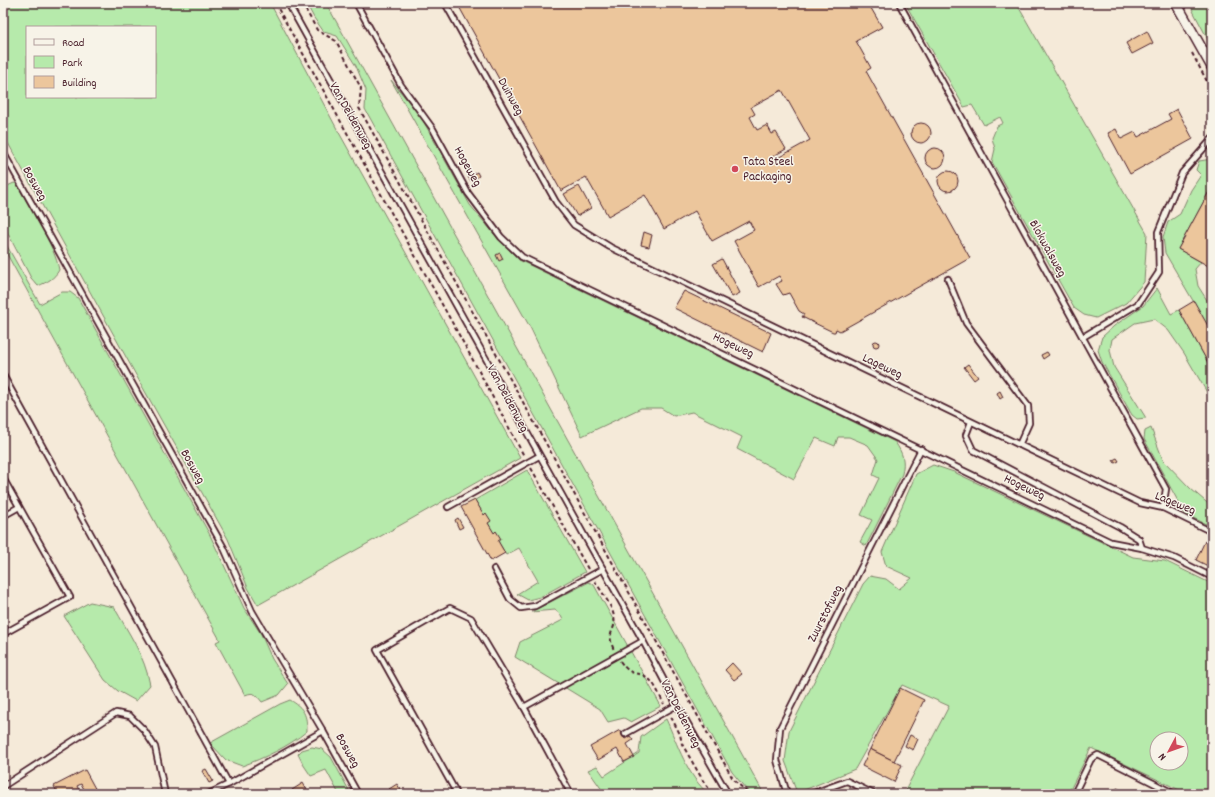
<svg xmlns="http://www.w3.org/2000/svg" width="1215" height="797" viewBox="0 0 1215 797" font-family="Dekko,sans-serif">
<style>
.green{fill:#b6eaab;stroke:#80846b;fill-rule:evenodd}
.building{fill:#ecc69c;stroke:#4a1f2b;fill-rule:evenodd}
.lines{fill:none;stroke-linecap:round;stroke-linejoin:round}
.lane-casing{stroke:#4a1f2b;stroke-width:8}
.street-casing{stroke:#4a1f2b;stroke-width:12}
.path{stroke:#4a1f2b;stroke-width:2;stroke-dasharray:4 3;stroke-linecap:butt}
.lane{stroke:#f7f3e8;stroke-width:4.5}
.street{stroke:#f7f3e8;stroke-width:9}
.poi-dot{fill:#d1495b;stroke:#f7f3e8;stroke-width:1.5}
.labels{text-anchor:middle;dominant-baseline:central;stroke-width:3;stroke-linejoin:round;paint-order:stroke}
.street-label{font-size:13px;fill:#4a1f2b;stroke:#f7f3e8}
.poi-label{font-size:13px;fill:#4a1f2b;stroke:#f7f3e8;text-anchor:start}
</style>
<rect width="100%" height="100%" fill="#f5ead9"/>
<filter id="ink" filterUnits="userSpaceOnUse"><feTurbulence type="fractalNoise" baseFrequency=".025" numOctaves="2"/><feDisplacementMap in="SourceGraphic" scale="8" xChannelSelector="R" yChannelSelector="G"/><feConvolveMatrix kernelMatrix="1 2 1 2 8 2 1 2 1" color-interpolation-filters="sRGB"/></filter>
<g filter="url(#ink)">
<!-- green -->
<g class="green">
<path d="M3,3H270L337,129L520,458L258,605L248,588L228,539L142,386L3,134ZM27,27H155V97H27Z"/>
<polygon points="306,3 326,3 764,794 750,794 732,772 365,109 366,90 356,66 337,36 324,32 314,18"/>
<polygon points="905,3 1018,3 1018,6 1147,233 1144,282 1126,303 1096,318 1084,315 1074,308 992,162 995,149 992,138 997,126 1003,123 1000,117 984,125 972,105 964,107"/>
<polygon points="1192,3 1212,3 1212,47 1192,9"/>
<path d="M391,80L421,117L470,205L495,235L519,260L895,442C903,454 905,460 902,474L866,546L860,542L872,520L861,515L879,478L873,475L878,459L868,445L849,437H838L835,446L816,438L794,479L737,449L742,437L692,412L674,416L661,408H641L582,436L531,329Z"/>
<polygon points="1212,159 1212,186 1178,249 1201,262 1195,269 1198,286 1212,308 1212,333 1165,253 1163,237 1168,222 1180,214 1191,190 1201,175 1196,170 1199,161"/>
<path d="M14,183L17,184C29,207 55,246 59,270C54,279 47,282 38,286L31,278L3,224V188Z"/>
<path d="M3,239L40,304L62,292H70L78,298L210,535L244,608L261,634L272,659L288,684L279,695L262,702C256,695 255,691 245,695L216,642L220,640L3,247Z"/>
<polygon points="1157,288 1171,314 1179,310 1212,370 1212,401 1184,353 1168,330 1154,319 1135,323 1112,339 1110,350 1114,367 1146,418 1137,419 1132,415 1102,362 1098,350 1102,337 1114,326 1143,306"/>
<polygon points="1151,428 1163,460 1191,489 1212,507 1212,527 1185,514 1144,439 1145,431"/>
<path d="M933,465L954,472L1133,557L1165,561L1212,584V794H1188L1091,748L1068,794H906L907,787L949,706L902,685L855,769L797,793L785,761L789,731L863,584L870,576L886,579L899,589L912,578L886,566L882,552L916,474ZM1157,739H1181V763H1157Z"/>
<polygon points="527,470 585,572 540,597 528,600 517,594 538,581 519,548 506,555 475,500"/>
<polygon points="589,582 594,585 661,706 631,722 624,718 608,722 600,709 515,657 520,642 563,620 560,614 555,610 531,612"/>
<path d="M90,602L114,607C128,632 145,656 150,685L136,701L118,691L105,680L64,616Z"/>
<path d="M290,700C304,708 307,715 307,731C288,747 264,758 242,766L226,760L210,743L280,704Z"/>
<path d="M666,719C677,743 688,778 709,794H605L588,770L597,766L604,776L639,753L641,737Z"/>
<polygon points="312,747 322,749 331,757 351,794 339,794 326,770 311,776 303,764 298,754 302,750"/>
</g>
<!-- building -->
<g class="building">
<path d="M457,3H868L882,27L856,41L871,68L866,71L970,258L840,331L836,329L835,332H833L802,317L804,314L799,311L789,293L783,295L776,284L782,281L779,276L759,287L734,241L754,230L749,221L712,241L695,211L664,229L645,195L608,216L586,177L561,191ZM782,90L810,140L774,160L772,157L786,149L776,132L772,134L767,125L757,130L750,117L755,114L751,107Z"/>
<polygon points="1147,31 1153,43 1132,54 1126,43"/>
<polygon points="1177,109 1193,139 1130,174 1108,133 1116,129 1121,139 1135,132 1138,137 1171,119 1168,114"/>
<circle cx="921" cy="133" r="10"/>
<circle cx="935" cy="158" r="10"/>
<circle cx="948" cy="181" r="10"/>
<polygon points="477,172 479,176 471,181 468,177"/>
<polygon points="579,186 591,208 577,216 564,194"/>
<polygon points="1212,186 1212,268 1178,249"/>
<polygon points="644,232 652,235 649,247 641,245"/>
<polygon points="500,253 503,259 499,261 496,255"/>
<polygon points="722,259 740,293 732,297 713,264"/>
<polygon points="684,291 771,333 763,352 674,308"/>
<polygon points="1194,301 1212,333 1212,370 1179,310"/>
<circle cx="876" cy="344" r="3"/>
<polygon points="1047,352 1049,355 1043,359 1041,355"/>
<polygon points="968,364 978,377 974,380 964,367"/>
<polygon points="1000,391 1003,397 1000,399 997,393"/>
<polygon points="1117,458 1119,461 1115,463 1113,460"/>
<polygon points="475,500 484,515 486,513 491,521 488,523 494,533 496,531 501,539 498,541 505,553 491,561 461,507"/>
<polygon points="458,518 463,527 459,529 455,520"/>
<polygon points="1205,541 1212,544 1212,568 1196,560"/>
<polygon points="732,663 742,674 734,680 725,670"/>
<polygon points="900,688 924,700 894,761 870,749"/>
<polygon points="620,730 625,739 630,736 633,740 627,744 634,757 624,762 617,749 598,760 590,747"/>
<polygon points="910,735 918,739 913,750 905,746"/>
<polygon points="870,749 902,765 894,782 862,766"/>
<polygon points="206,769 213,781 209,783 202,771"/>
<polygon points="85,770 98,794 87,794 81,784 77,786 79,790 71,794 58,794 54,786"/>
<polygon points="303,783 309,794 294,794 292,790"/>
<polygon points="397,784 403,794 391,794 389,789"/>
<polygon points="1117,788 1129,794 1114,794"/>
</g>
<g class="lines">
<!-- lane casing -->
<g class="lane-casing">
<g id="lane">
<polyline points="288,3 643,641 677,705 728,794"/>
<polyline points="356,3 401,85 433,129 468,193 501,237 522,257 1111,542 1142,548 1174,558 1212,577"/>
<polyline points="445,3 556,202 574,225 610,247 1140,503 1163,508 1212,532"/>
<polyline points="899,3 1166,489 1163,508"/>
<polyline points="3,152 224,548 252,611 323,731 358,794"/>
<polyline points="948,279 966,323 1028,406 1029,423 1019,445"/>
<polyline points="1083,337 1138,304 1159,272 1158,232 1182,173 1212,139"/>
<polyline points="3,375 229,784"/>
<polyline points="971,422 966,435 973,450 1120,527 1139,539 1142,548"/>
<polyline points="3,478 70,597 3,634"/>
<polyline points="448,507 539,456"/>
<polyline points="3,516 19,507"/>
<polyline points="494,569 510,599 521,608 535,606 603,569"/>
<polyline points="524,707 643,641"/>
<polyline points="625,734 677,705"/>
<polyline points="5,785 116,713 130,716 144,730 155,747 165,794"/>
<polyline points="208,794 229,784 323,731"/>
<polyline points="457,794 377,650 450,608 471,618 524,707 571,794"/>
<polyline points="787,794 777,760 780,728 921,449"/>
<polyline points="811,794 847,781 874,794"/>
<polyline points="1074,794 1091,759 1098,755 1175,794"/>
</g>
</g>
<!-- street casing -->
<g class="street-casing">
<polyline id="street" points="1176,3 1212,67"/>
</g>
<!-- path -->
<g class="path">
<polyline points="275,3 474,362 524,456"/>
<polyline points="302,3 317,30 336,41 361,88 359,108 733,779 749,794"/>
<polyline points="1192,53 1210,87 1212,102"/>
<polyline points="531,468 588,569"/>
<path d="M595,581C601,591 613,607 614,617C617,632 605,630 614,650"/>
<path d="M620,661C633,680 638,669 649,679C656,685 660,697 664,704"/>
<polyline points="671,717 680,734 682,744 705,784 714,794"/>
</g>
<!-- lane -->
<use href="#lane" class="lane"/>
<!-- street -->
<use href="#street" class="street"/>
</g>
</g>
<!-- markers -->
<circle class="poi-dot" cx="735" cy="169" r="4"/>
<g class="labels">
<!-- street labels -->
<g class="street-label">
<text transform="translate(510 97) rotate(61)">Duinweg</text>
<text transform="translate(350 116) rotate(61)">Van Deldenweg</text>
<text transform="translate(467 167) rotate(61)">Hogeweg</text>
<text transform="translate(34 184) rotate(61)">Bosweg</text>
<text transform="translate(1047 249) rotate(61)">Blokwalsweg</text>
<text transform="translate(733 346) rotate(26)">Hogeweg</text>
<text transform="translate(882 367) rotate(26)">Lageweg</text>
<text transform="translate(507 399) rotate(62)">Van Deldenweg</text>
<text transform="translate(192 467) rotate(61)">Bosweg</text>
<text transform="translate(1024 488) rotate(26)">Hogeweg</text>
<text transform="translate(1175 504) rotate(22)">Lageweg</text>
<text transform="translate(826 614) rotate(-63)">Zuurstofweg</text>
<text transform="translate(680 714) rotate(63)">Van Deldenweg</text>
<text transform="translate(347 751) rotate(61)">Bosweg</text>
</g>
<!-- poi labels -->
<g class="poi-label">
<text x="743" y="162">Tata Steel<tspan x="743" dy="15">Packaging</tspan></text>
</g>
</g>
<!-- margin -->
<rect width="1215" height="797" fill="none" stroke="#f7f3e8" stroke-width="16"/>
<rect x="8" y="8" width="1199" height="781" fill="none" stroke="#4a1f2b" stroke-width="1.5" filter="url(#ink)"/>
<!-- legend -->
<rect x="26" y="26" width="130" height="72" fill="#f7f3e8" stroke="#b29e9c"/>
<rect x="34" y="39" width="20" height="6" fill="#f7f3e8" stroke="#b29e9c"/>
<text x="62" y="46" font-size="12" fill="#4a1f2b">Road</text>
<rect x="34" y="56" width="20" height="12" fill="#b6eaab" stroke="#b29e9c"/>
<text x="62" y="66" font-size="12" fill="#4a1f2b">Park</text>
<rect x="34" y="76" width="20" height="12" fill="#ecc69c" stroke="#b29e9c"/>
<text x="62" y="86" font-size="12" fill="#4a1f2b">Building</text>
<!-- north arrow -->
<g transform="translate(1169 751) rotate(229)"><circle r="19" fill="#f7f3e8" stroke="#b29e9c"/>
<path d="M0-3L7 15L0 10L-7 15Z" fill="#d1495b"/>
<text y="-6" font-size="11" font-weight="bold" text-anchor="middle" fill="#4a1f2b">N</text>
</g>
</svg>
